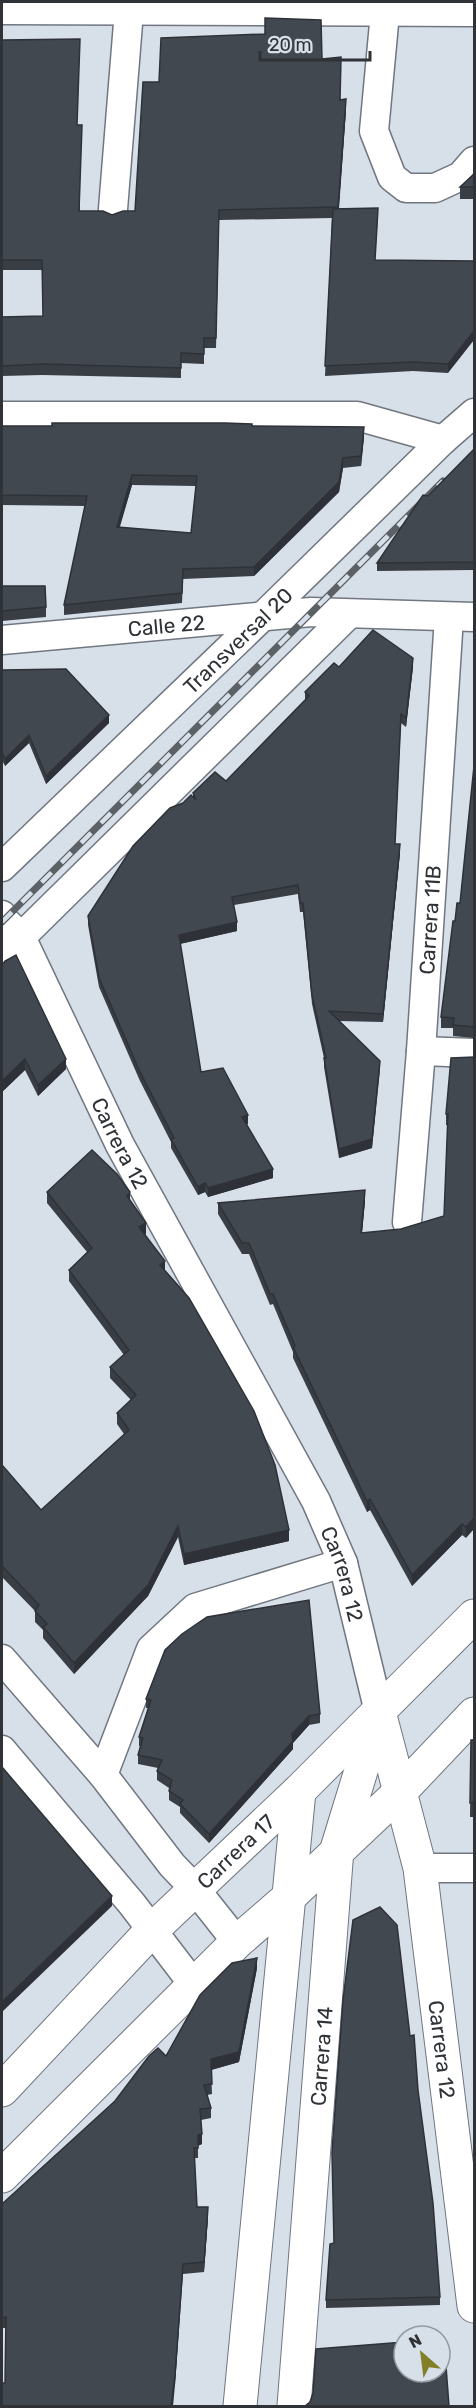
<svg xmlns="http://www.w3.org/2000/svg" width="476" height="2408" viewBox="0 0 476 2408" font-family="Rubik,sans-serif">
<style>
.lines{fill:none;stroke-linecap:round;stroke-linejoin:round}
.minor-casing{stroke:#707780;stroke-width:31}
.tertiary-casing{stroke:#707780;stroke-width:35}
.primary-casing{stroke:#707780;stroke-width:35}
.minor{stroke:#fff;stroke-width:28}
.tertiary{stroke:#fff;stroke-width:33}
.primary{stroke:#fff;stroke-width:33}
.rail-casing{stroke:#5c6166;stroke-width:7}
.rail{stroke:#d7dfe9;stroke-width:4.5;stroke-dasharray:14;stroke-linecap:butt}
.wall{fill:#393e45;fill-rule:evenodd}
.shaded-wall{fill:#2e3238}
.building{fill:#424850;stroke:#2e3238;stroke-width:1.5;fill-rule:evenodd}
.labels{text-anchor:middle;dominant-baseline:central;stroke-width:6;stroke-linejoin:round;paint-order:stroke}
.street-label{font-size:21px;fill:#2f3236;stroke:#d7dfe9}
</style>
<rect width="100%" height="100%" fill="#d7dfe9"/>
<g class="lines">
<!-- minor casing -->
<g class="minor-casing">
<g id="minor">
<polyline points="386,2 374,131 392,177 406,188 435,188 461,176 474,161"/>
<polyline points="2,10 474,12"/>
<polyline points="113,209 129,11"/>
<polyline points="2,416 357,416 443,440"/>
<path id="s1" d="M2,640L311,612L474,617"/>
<path id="s2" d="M2,867L262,617L443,440L474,413"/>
<path id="s3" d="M2,915L4,920L21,937L120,1145L316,1501L343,1563L379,1712"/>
<polyline points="2,956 349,614"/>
<polyline points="421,1051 474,1053"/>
<path id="s4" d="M407,1222L421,1051L449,617"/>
<polyline points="2,1659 103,1775 172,1865 195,1889 237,1942"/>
<polyline points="2,1750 132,1904 194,1985"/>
<polyline points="103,1775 151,1649 195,1608 343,1563"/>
<polyline points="420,1868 474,1868"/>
</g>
</g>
<!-- tertiary casing -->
<g class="tertiary-casing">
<g id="tertiary">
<path id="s5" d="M379,1712L420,1868L474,2306"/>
<polyline points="240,2406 299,1791"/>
<path id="s6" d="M294,2406L337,1849L379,1712"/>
</g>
</g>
<!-- primary casing -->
<g class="primary-casing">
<g id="primary">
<path id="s7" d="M2,2090L152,1930L299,1791L474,1616"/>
<polyline points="2,2176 237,1942 289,1897 400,1792 474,1714"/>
</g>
</g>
<!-- minor -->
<use href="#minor" class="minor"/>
<!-- tertiary -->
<use href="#tertiary" class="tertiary"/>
<!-- primary -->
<use href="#primary" class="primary"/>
<!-- rail casing -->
<g class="rail-casing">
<polyline id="rail" points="2,922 443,481"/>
</g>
<!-- rail -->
<use href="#rail" class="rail"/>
</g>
<!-- wall -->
<g class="wall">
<polygon points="2,40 77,125 80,211 112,215 135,211 159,82 322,59 346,110 339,209 378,217 375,260 474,261 448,373 413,371 325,376 332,218 219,220 216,348 204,348 204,364 181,363 181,378 42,375 2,376 2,317 43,316 42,270 2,270"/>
<polygon points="474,173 474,199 460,199 460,187"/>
<path d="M2,426H252L364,437L361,466L343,468L339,492L254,576L183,579L182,603L64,615V605L85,506L2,505ZM132,485L196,486L191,533L119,528Z"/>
<polygon points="474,449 474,570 377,571 377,563 428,496"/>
<polygon points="2,586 46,607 46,617 2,621"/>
<polygon points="339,667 413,667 406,727 401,723 395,844 400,853 383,1022 338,1021 380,1070 372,1148 339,1158 324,1067 324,1058 312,1004 303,912 300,912 298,894 234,905 237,931 180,944 201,1072 248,1124 246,1125 273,1178 208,1197 205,1192 198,1195 171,1148 171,1142 140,1081 99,987 88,925 88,916 183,803 193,797 193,793 226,781 305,700 305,692"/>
<polygon points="2,670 109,723 46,784 29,743 5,766 2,760"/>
<polygon points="474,766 474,1038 453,1036 453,1028 441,1028 441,1017 455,921 460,903"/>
<polygon points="2,965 66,1069 38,1096 25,1070 2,1092"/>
<polygon points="474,1057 466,1538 462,1535 412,1586 370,1510 367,1512 293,1358 293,1352 273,1304 270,1305 249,1254 242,1254 218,1214 218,1203 365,1201 362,1233 401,1229 444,1216 448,1125 446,1125 446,1114"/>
<polygon points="47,1192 130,1201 146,1234 145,1234 165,1271 289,1541 184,1565 178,1537 148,1596 74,1674 43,1638 43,1630 35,1622 35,1611 2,1577 2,1465 41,1510 124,1434 117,1424 117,1413 131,1400 110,1378 110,1367 124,1355 69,1281 69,1270 87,1252 47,1203"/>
<polygon points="146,1699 320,1714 320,1723 309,1725 293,1743 293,1749 209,1843 180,1813 180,1807 169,1800 169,1788 157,1780 157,1771 158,1768 138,1764 138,1755 140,1746 139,1746 139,1737 148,1708 146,1708"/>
<polygon points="471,1740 474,1740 474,1817 470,1817"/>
<polygon points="257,1968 239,2062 211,2070 212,2094 207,2095 211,2108 211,2118 201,2120 202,2144 198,2145 198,2158 194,2158 197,2207 208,2217 204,2272 183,2274 175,2385 5,2383 6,2328 2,2328 2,2204 166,2056"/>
<polygon points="410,2036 418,2090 440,2297 440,2305 326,2308 326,2300 334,2244"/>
</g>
<!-- shaded-wall -->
<g class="shaded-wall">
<polygon points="346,99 346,110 338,217 338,207"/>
<polygon points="474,331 474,340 448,373 448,364"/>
<polygon points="364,427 364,437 361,466 361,456"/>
<polygon points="343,458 343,468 339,492 254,576 254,567"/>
<polygon points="132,475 132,485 117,537 117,527"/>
<polygon points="413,658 413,667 406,727 406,718"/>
<polygon points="109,715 109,723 46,784 46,776"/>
<polygon points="29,735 29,743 5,766 5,759"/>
<polygon points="400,844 400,853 383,1022 383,1014"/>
<polygon points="237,922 237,931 179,944 179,935"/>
<polygon points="25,1059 25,1070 2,1092 2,1081"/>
<polygon points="66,1059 66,1069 38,1096 38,1085"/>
<polygon points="380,1061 372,1148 339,1158 339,1149"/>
<polygon points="248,1115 248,1124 242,1126 242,1117"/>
<polygon points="273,1169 273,1178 208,1197 208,1188"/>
<polygon points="205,1183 205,1192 198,1195 198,1187"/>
<polygon points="365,1190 365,1201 361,1244 361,1233"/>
<polygon points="130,1192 130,1203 127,1196"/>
<polygon points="146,1223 146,1234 139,1237 139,1227"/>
<polygon points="165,1261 165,1271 160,1265"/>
<polygon points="3,1441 3,1452 2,1454 2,1443"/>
<polygon points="370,1499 370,1510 367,1512 367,1501"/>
<polygon points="474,1518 474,1529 466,1538 466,1527"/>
<polygon points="462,1524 462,1535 412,1586 412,1575"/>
<polygon points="178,1526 178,1537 148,1596 74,1674 74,1663"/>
<polygon points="289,1530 289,1541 184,1565 184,1554"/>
<polygon points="309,1716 309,1725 293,1743 293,1749 209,1843 209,1834"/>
<polygon points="112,1896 112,1906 2,2012 2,2002"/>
<polygon points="257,1958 257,1968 239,2062 211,2070 211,2059"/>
<polygon points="202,2134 202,2144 198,2146 198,2135"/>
<polygon points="208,2207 208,2217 204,2272 204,2262"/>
<polygon points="183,2264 175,2385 173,2406 171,2406"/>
</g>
<!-- building -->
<g class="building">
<polygon points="265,18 321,20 322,59 341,57 340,100 346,99 338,207 219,210 216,338 204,338 204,354 181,353 181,368 42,364 2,366 2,317 43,316 42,260 2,260 2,40 80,39 77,125 82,125 79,211 103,211 112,215 123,211 135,211 143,82 159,82 161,38 265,34"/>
<polygon points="474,173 474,187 460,187 473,175"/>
<polygon points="378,208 375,260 474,261 474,331 448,364 413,362 325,366 333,209"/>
<path d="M52,423H225L252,424V426L364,427L361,456L343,458L339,482L254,567L183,569L182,593L64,605L87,496L2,495V426H52ZM132,475L197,476L191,533L117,527Z"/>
<polygon points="474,449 474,562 377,563 423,495 428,496"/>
<polygon points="2,586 45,586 46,607 2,611"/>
<polygon points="373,630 413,658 406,718 401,714 395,844 400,844 383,1014 329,1011 380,1061 372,1139 339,1149 324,1058 326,1058 312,995 303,903 300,903 298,885 232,897 237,922 179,935 201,1072 223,1068 248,1115 242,1117 273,1169 208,1188 205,1183 198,1187 171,1139 174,1138 140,1072 99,978 88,916 133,846 170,808 183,803 191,795 196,800 193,793 215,772 226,781 309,696 305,692 334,663 339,667"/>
<polygon points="66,669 109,715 46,776 29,735 5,759 2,752 2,670"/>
<polygon points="474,766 474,1027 453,1025 454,1018 441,1017 453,921 455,921 457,903 460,903"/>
<polygon points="16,955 66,1059 38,1085 25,1059 2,1081 2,965 5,961"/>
<polygon points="474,1057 474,1518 466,1527 462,1524 412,1575 370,1499 367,1501 293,1347 295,1346 273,1294 270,1294 249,1243 242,1243 218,1203 365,1190 361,1233 401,1229 444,1216 448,1114 446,1114 451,1058"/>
<polygon points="92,1150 117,1174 130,1192 127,1196 146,1223 139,1227 165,1261 160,1265 189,1298 254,1411 275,1465 289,1530 184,1554 178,1526 148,1585 74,1663 43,1627 47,1624 35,1611 39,1605 2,1566 2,1465 41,1510 129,1430 117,1413 136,1395 110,1367 129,1350 69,1270 92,1248 47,1192"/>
<polygon points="309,1600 320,1714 309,1716 292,1734 293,1741 209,1834 180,1804 183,1800 169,1791 172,1780 157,1771 162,1760 138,1755 143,1738 139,1737 151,1700 146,1699 165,1650 182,1634 207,1617"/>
<polygon points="471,1740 474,1740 474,1803 470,1803"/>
<polygon points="2,1767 112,1896 2,2002"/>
<polygon points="380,1907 397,1925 410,2036 414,2035 418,2090 433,2203 440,2297 326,2300 330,2244 334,2243 332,2152 343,2000 353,1920"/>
<polygon points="257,1958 239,2052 211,2059 212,2084 204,2085 211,2108 200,2109 202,2134 198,2135 198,2148 194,2148 197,2207 208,2207 204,2262 183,2264 175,2375 171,2406 2,2406 2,2383 5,2383 6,2317 2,2318 2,2204 115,2101 149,2056 158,2048 166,2056 200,1995 232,1963"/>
<polygon points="440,2340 444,2340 449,2406 305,2406 310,2402 313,2393 316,2349 404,2342 404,2372 440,2372"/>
</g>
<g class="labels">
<!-- street labels -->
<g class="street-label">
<text stroke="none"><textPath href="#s1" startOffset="165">Calle 22</textPath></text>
<text stroke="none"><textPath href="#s2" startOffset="327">Transversal 20</textPath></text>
<text stroke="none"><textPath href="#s4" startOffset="303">Carrera 11B</textPath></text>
<text stroke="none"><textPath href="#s3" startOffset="258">Carrera 12</textPath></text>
<text stroke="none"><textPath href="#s3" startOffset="744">Carrera 12</textPath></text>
<text stroke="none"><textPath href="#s7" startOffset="334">Carrera 17</textPath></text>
<text stroke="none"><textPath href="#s5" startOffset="344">Carrera 12</textPath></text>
<text stroke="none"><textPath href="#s6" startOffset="351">Carrera 14</textPath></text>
</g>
</g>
<!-- border -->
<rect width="476" height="2408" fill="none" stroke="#2f3236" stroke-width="6"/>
<!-- north arrow -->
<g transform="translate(422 2354) rotate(332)"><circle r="28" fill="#d7dfe9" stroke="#949aa1" stroke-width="1.5"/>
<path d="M0-4.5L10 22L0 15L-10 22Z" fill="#827f27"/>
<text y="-9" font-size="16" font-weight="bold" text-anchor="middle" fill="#2f3236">N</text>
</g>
<!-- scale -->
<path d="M260 51v9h110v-9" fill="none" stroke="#2f3236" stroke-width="3"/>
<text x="269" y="51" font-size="18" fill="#2f3236" stroke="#d7dfe9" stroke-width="4.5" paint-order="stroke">20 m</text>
</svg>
